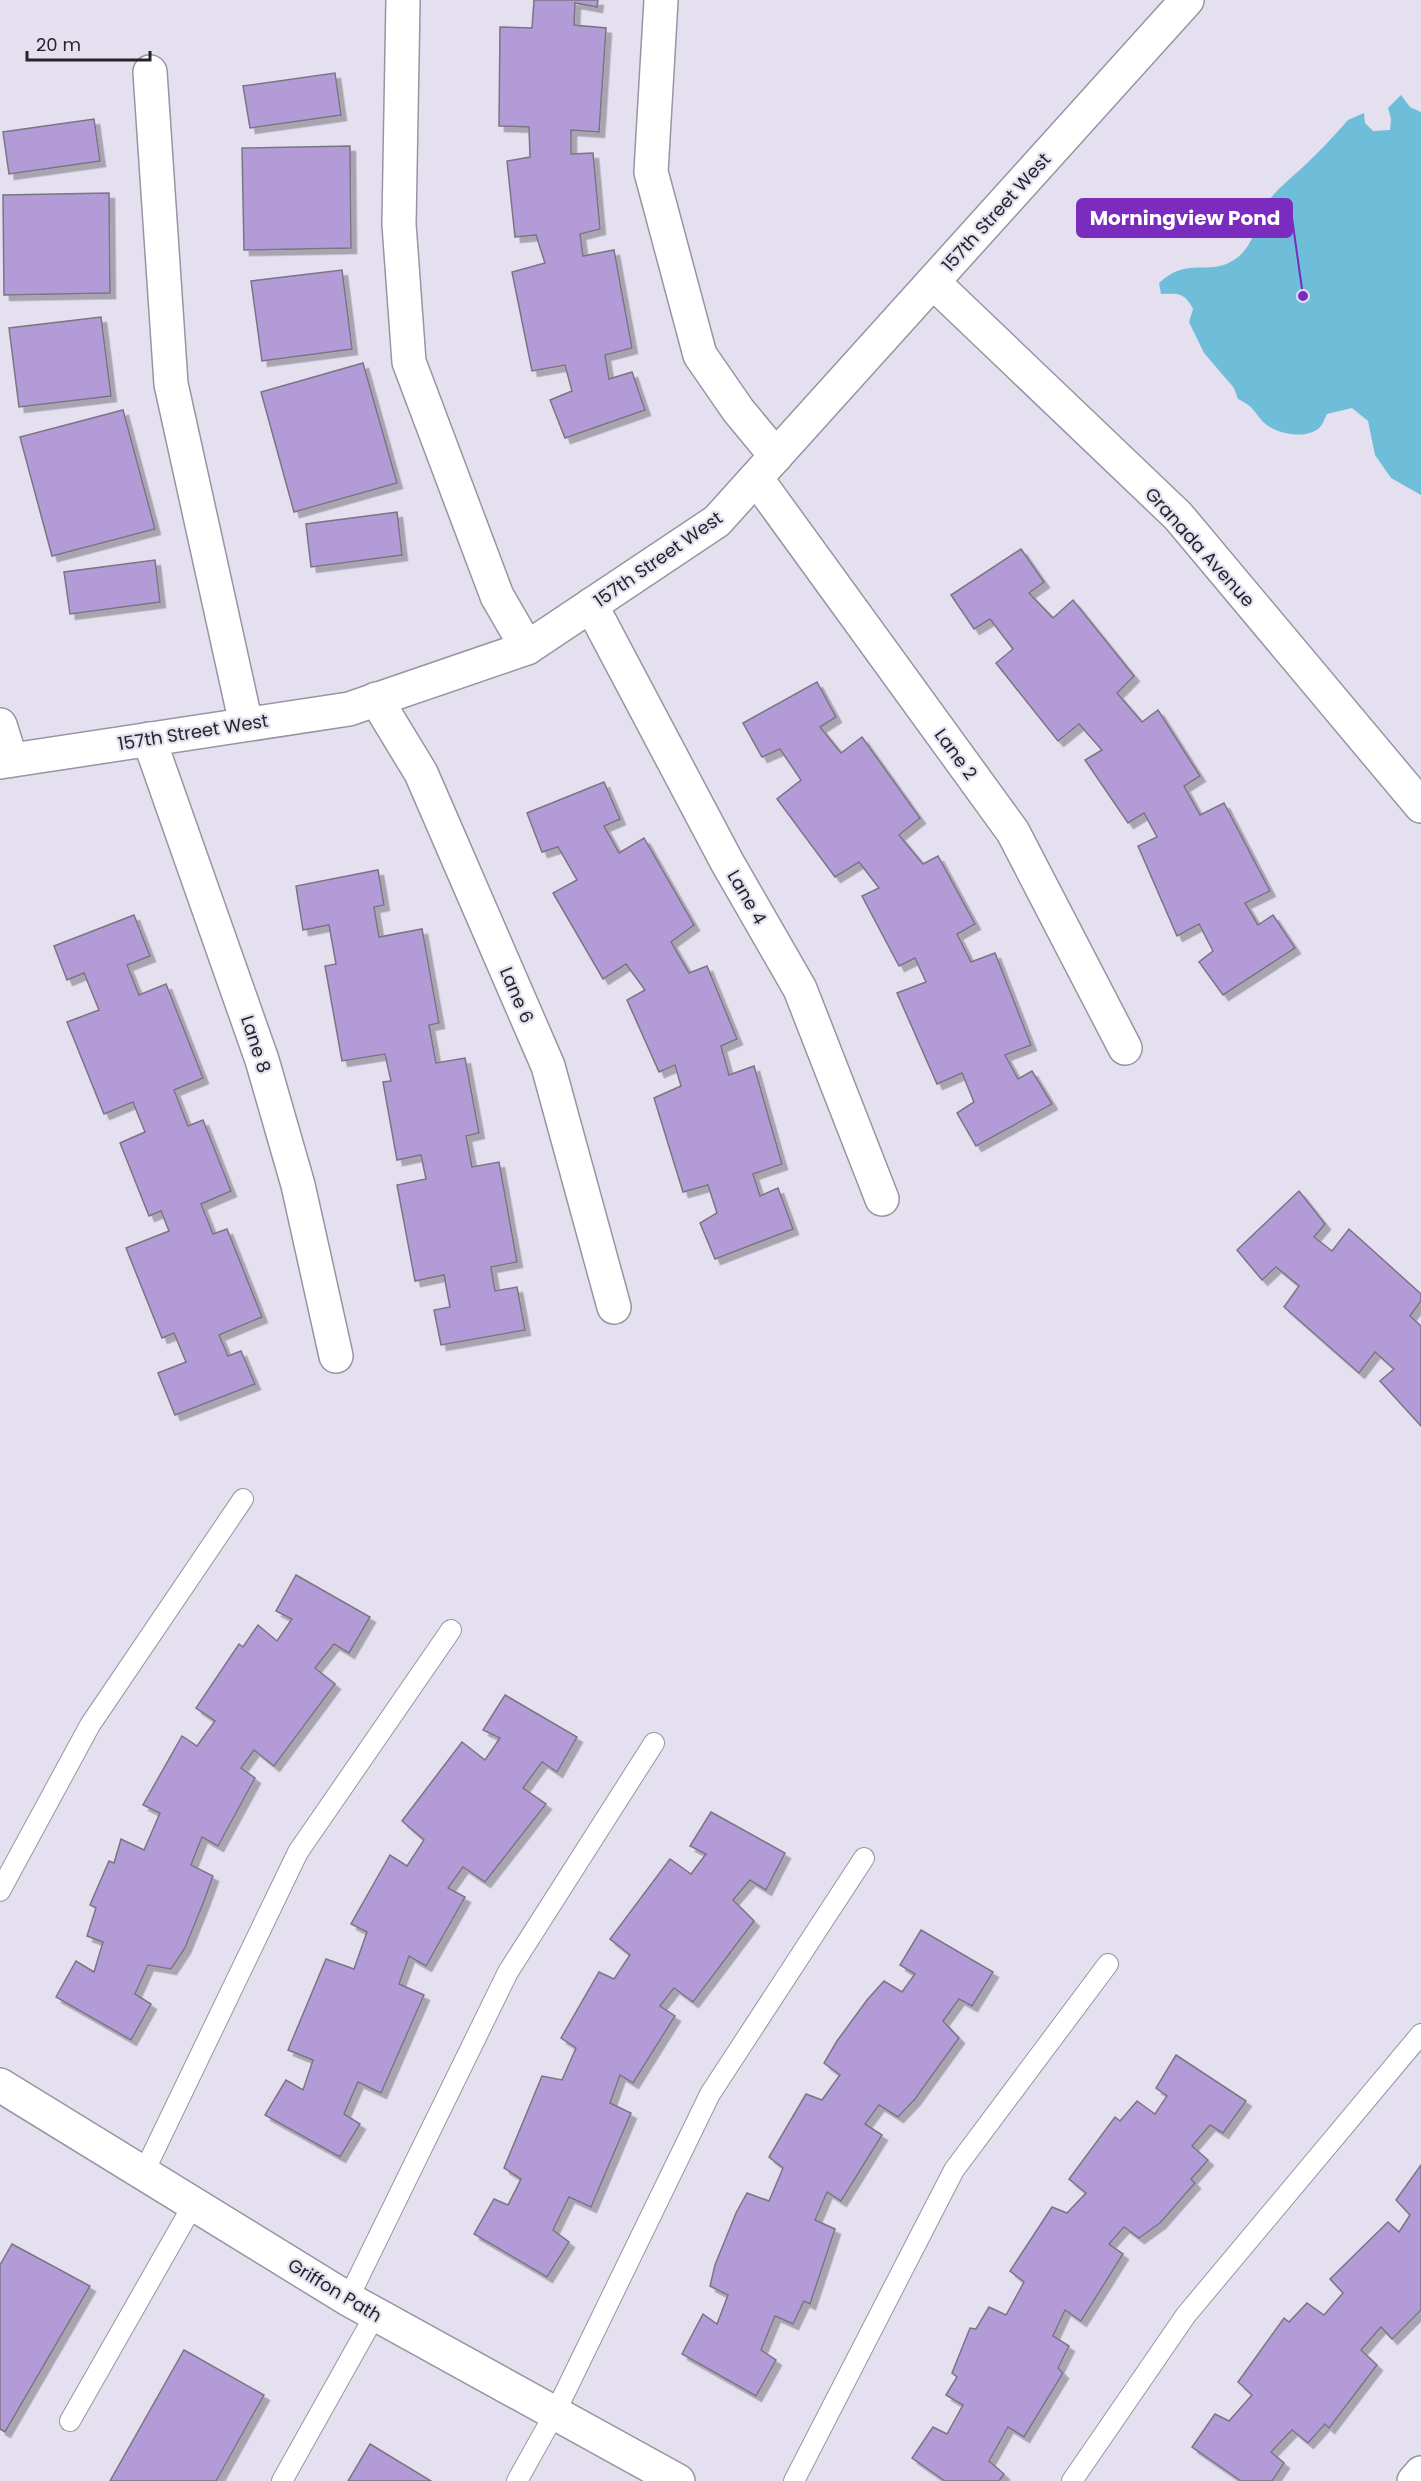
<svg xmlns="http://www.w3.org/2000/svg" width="1421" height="2481" viewBox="0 0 1421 2481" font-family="Poppins,sans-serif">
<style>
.water{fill:#6ebeda}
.building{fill:#b29bd6;stroke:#7a7583;stroke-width:1.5;filter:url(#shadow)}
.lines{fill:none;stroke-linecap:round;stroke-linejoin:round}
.lane-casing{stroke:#9994a2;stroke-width:22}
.street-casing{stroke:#9994a2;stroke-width:36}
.secondary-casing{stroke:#9994a2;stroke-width:36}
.lane{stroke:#fff;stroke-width:20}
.street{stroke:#fff;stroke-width:33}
.secondary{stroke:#fff;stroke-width:33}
.labels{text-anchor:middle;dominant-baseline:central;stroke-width:4.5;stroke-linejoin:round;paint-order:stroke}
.street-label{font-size:18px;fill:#26242a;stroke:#e5e0f0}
.leader{fill:none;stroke:#7b2cbf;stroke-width:2}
.callout-dot{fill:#7b2cbf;stroke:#e5e0f0;stroke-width:2}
.callout{fill:#7b2cbf;stroke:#7b2cbf;stroke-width:2}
.callout-label{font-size:20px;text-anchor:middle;font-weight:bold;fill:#fff}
</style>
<defs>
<filter id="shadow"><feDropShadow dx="5.5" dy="5.5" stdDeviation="0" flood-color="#0004"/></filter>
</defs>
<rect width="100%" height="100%" fill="#e5e0f0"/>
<!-- water -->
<path class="water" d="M1401,95L1410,107L1421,112V495L1391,478L1375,455L1368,421L1352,408L1327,414C1325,418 1323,424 1320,427C1309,439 1282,435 1270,427C1256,419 1258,408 1238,399L1234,388L1204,353L1189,322L1193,309C1185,293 1179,293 1161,294L1159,283C1188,256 1207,276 1232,261C1255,248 1255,223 1267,203C1277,189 1291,178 1303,167C1319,152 1334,136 1348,120L1364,113L1365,123L1373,131L1390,130L1391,119L1388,108Z"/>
<!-- building -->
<g class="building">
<polygon points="534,0 598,0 597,7 575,3 574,25 606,28 599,132 571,130 571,154 593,153 600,229 580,234 583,256 614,250 632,348 605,355 609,379 632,372 645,410 565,438 550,400 572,391 565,365 532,371 512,272 545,263 536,235 515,237 507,161 530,157 529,127 499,126 500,27 532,28"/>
<polygon points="335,73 341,115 250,128 243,86"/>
<polygon points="94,119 100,161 9,174 3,132"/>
<polygon points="350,146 351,248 244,250 242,148"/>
<polygon points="109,193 110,293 4,295 3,195"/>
<polygon points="342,270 352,349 262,361 251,281"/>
<polygon points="101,317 111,396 19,407 9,328"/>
<polygon points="363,363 397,483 294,512 261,392"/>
<polygon points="123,410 155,529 52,556 20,437"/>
<polygon points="397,512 402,555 311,567 306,524"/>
<polygon points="1021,549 1044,582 1029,593 1053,618 1073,600 1134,676 1117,693 1142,722 1158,710 1200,776 1184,786 1200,815 1224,803 1270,891 1245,903 1258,925 1273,915 1295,948 1223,995 1199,962 1213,951 1199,924 1177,936 1138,846 1157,837 1144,813 1128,823 1085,760 1102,750 1079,724 1058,741 996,663 1013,649 990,619 974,629 951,595"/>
<polygon points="155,560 160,602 70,614 64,572"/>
<polygon points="817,682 836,717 820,727 841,753 862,737 920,818 899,835 923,864 938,856 975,924 957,934 971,962 995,953 1031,1045 1005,1055 1018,1079 1032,1071 1052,1104 976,1146 957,1113 974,1102 962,1073 937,1084 897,993 926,982 915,958 899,966 862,896 879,888 859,862 835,877 777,799 801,780 780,749 762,757 743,723"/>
<polygon points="604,782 620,819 604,826 619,853 644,838 694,925 671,942 689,973 707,966 737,1039 721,1046 729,1075 754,1066 782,1164 753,1174 760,1196 778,1188 793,1229 715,1259 700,1223 717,1213 708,1185 683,1192 654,1098 681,1086 675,1065 659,1072 627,1000 645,990 626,964 603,979 553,893 577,880 558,847 542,852 527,813"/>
<polygon points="378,870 384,905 374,907 379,937 422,929 439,1023 429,1025 436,1063 465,1058 479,1133 466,1136 472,1167 499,1162 517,1262 491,1267 495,1291 517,1287 525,1330 441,1345 434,1310 450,1307 444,1275 415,1281 397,1185 426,1179 421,1155 397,1160 383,1082 391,1081 385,1054 342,1061 325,966 336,964 329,925 303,930 296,886"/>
<polygon points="134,915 150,956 127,965 139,995 166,984 203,1078 174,1090 188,1126 203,1120 231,1191 201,1204 213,1234 227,1229 262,1317 219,1335 228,1356 241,1351 255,1384 175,1415 158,1373 186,1362 174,1333 162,1338 126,1248 169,1231 161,1211 149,1216 120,1143 145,1132 133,1102 104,1114 67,1022 99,1010 84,973 67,980 54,946"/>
<polygon points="1299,1191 1325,1224 1314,1237 1332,1251 1349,1229 1421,1294 1421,1301 1410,1316 1421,1326 1421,1426 1380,1381 1394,1369 1375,1352 1359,1373 1284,1307 1299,1286 1276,1267 1262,1280 1237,1250"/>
<polygon points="296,1575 370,1617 349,1653 334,1644 315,1668 335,1684 274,1766 254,1750 241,1768 255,1778 218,1846 202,1837 191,1865 213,1876 204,1901 185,1948 171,1969 148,1965 135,1994 151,2004 131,2040 56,1997 76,1961 94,1972 103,1942 87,1936 96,1908 90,1905 109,1861 114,1863 121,1839 144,1850 160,1813 143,1805 182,1736 197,1746 215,1721 196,1708 239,1644 243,1647 258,1625 277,1641 292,1619 276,1611"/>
<polygon points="505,1695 577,1737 557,1772 542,1762 523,1788 546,1804 485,1882 463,1867 448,1888 465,1897 426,1966 409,1956 399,1984 424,1995 381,2093 358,2082 344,2114 360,2124 340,2157 265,2115 286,2080 303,2090 313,2060 288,2050 326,1959 354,1969 367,1932 351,1924 390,1855 407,1866 424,1840 402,1821 462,1742 485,1760 500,1738 483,1730"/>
<polygon points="711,1812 785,1853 766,1890 750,1880 733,1900 754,1921 693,2002 674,1988 660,2006 675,2016 633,2083 620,2075 610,2103 631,2113 591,2207 569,2197 553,2230 569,2242 547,2277 474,2234 494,2199 508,2205 521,2179 504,2168 542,2076 562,2080 576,2048 561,2038 599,1972 614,1979 630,1955 610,1939 670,1859 691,1874 706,1854 690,1846"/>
<polygon points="921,1930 993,1972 972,2006 959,1999 943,2021 959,2038 915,2099 898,2117 879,2105 865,2124 882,2135 841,2201 827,2192 815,2220 835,2229 810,2304 804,2301 793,2324 775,2316 761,2350 776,2360 756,2396 682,2354 703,2314 717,2324 728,2295 710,2286 715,2265 736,2213 747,2193 769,2201 783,2168 769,2157 806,2094 822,2100 840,2075 824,2063 837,2041 867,2000 884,1981 902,1992 915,1974 900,1965"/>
<polygon points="1176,2055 1246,2101 1223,2133 1210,2125 1192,2146 1208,2160 1191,2179 1195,2183 1160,2223 1139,2238 1124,2227 1109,2244 1123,2254 1081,2321 1065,2310 1053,2336 1069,2346 1058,2368 1063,2373 1024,2437 1008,2427 989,2461 1004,2474 999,2481 945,2481 912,2458 933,2427 947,2434 963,2405 946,2395 957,2377 952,2373 970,2328 976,2329 989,2307 1006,2315 1024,2282 1010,2271 1052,2207 1067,2213 1086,2193 1069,2179 1115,2117 1120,2121 1137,2101 1155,2114 1167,2096 1156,2088"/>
<polygon points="1421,2165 1421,2310 1392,2339 1381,2327 1361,2350 1377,2365 1329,2428 1325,2424 1308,2443 1292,2430 1271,2452 1284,2463 1272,2481 1241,2481 1192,2447 1215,2414 1229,2421 1252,2395 1238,2382 1284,2318 1289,2322 1307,2303 1324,2315 1343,2293 1330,2279 1388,2222 1399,2232 1410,2215 1396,2200"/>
<polygon points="12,2244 90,2286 5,2432 0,2429 0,2265"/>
<polygon points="184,2350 264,2395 216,2481 110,2481"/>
<polygon points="370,2444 431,2481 348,2481"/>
</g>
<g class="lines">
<!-- lane casing -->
<g class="lane-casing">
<g id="lane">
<polyline points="0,1891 90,1725 243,1499"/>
<polyline points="143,2174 298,1852 451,1630"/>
<polyline points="348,2299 508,1972 654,1743"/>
<polyline points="70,2421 193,2205"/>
<polyline points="282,2481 375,2315"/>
<polyline points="517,2481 555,2413 710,2094 864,1858"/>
<polyline points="794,2481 954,2170 1108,1964"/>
<polyline points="1072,2481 1186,2315 1421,2034"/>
</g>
</g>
<!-- street casing -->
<g class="street-casing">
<g id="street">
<polyline points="403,0 399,224 409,362 497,596 527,648"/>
<polyline points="661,0 651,172 700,355 738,410 776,456"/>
<polyline points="150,72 171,384 246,724"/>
<polyline points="933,282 1178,516 1421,806"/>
<polyline points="756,478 1013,832 1125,1048"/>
<polyline points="591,605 727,862 800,989 882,1199"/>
<polyline points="376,699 421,773 548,1066 614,1307"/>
<polyline points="0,725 11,760"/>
<polyline points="149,739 262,1060 298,1185 336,1356"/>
<polyline points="0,2085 348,2299 678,2481"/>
<polyline points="1414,2481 1421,2473"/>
</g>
</g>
<!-- secondary casing -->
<g class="secondary-casing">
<polyline id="secondary" points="0,762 349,709 527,648 717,521 1187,0"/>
</g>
<!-- lane -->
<use href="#lane" class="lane"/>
<!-- street -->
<use href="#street" class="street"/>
<!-- secondary -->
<use href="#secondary" class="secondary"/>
</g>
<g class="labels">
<!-- street labels -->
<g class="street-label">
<text transform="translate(996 212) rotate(-48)">157th Street West</text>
<text transform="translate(1200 547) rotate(48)">Granada Avenue</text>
<text transform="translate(658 559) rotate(-35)">157th Street West</text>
<text transform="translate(193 732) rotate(-9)">157th Street West</text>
<text transform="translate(956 754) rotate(54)">Lane 2</text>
<text transform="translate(747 897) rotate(60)">Lane 4</text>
<text transform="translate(517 995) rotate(67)">Lane 6</text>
<text transform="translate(256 1044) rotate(72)">Lane 8</text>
<text transform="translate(335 2290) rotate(31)">Griffon Path</text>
</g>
</g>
<!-- callouts -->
<path class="leader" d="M1303 296L1292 218"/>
<circle class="callout-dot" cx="1303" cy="296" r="6"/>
<rect class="callout" x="1077" y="199" width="215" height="38" rx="6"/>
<g class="callout-label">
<text x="1185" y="225">Morningview Pond</text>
</g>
<!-- scale -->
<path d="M27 51v9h123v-9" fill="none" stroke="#26242a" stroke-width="3"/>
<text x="36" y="51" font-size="18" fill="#26242a" stroke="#e5e0f0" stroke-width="4.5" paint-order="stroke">20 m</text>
</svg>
